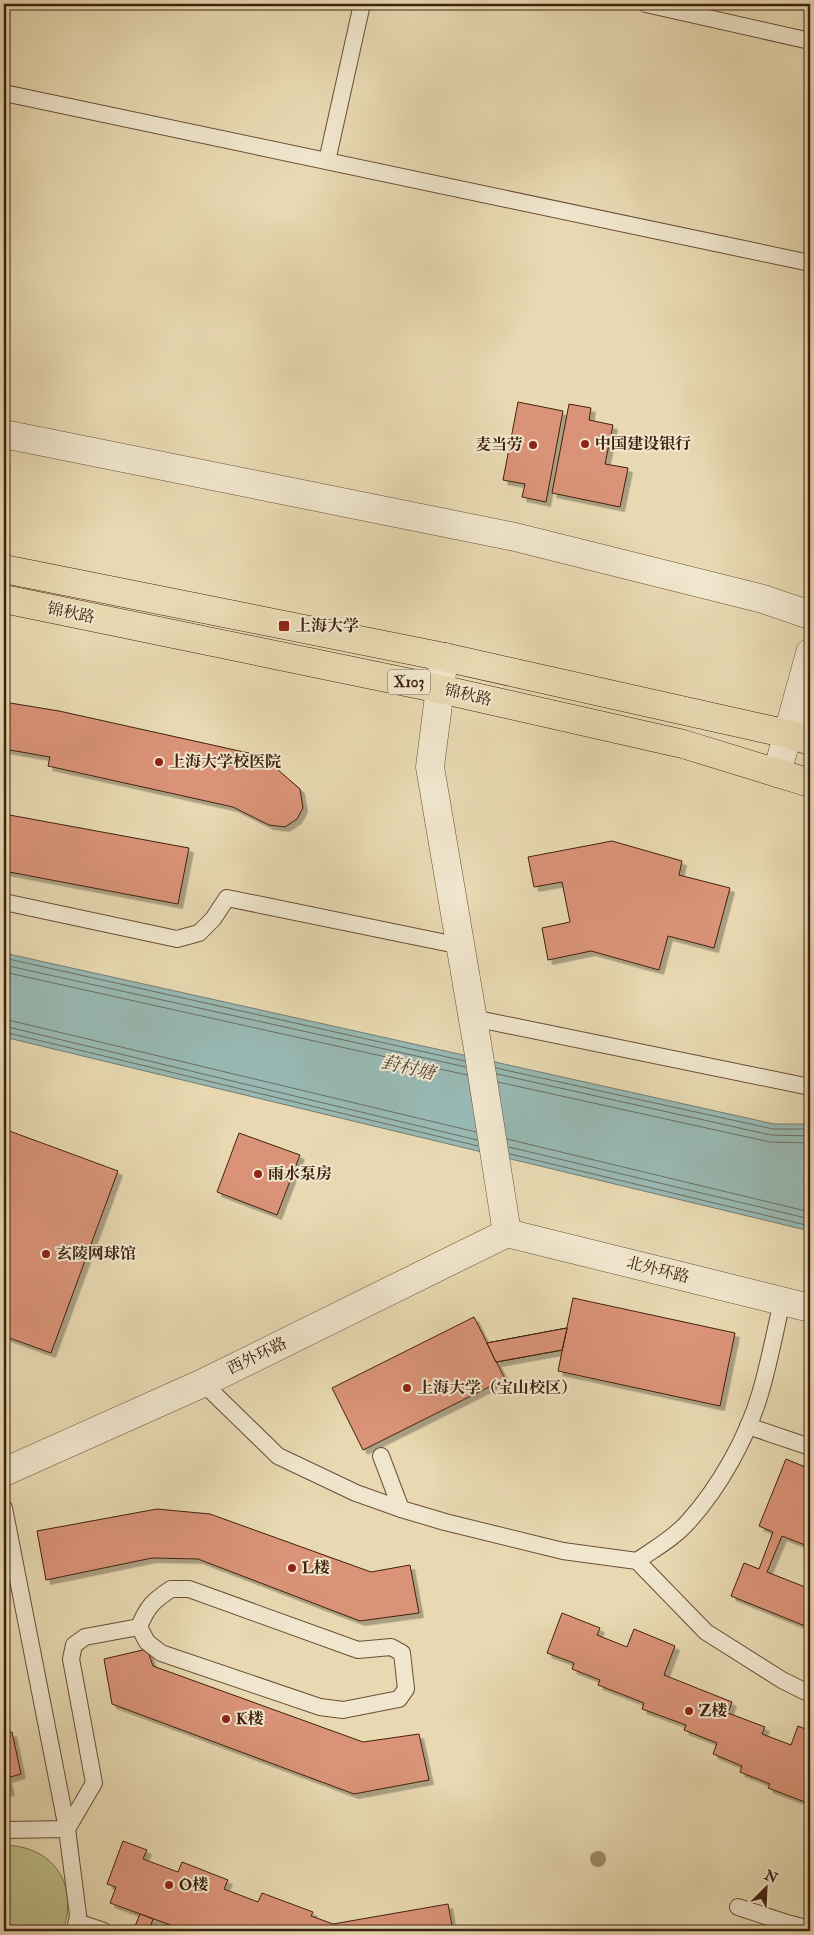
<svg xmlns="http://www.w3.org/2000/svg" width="814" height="1935" viewBox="0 0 814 1935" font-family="'IM FELL Double Pica','Noto Serif SC',serif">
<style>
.green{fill:#bdbd87;stroke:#7e6f4a}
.water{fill:#98b9b3;stroke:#747c71}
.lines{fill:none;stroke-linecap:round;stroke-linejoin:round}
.shore{stroke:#6c6d60;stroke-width:1}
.building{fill:#da9378;stroke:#3f210e;filter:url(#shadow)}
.lane-casing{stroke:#694f37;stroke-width:18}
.street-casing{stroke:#694f37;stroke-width:29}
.primary-casing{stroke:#3f210e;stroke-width:29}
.lane{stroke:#f0e6cd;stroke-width:16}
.street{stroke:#f0e6cd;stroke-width:28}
.primary{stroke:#e8d9b2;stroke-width:28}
.tree{fill:#9c8968}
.poi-dot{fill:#8f2418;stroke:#f0e6cd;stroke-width:2}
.labels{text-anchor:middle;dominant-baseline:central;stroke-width:4;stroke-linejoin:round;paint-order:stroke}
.shield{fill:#f0e6cd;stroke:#745c47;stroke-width:1}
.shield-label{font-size:15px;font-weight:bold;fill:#3f210e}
.poi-label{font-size:16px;font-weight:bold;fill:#3f210e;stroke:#f0e6cd;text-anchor:start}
.street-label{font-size:16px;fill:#3f210e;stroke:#f0e6cd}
.water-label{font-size:18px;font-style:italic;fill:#554737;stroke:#f0e6cd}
</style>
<defs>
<filter id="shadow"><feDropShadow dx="4.5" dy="4.5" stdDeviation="0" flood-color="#0004"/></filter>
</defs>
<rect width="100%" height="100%" fill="#e8d9b2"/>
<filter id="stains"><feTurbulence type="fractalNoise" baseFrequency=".004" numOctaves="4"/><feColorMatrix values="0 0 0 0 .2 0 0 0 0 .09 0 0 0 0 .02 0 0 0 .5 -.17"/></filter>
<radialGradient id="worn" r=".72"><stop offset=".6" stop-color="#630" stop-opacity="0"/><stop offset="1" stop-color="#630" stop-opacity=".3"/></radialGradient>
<!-- green -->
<path class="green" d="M4,1845C54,1846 79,1885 63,1931H4Z"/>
<!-- water -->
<polygon class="water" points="4,953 774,1124 810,1124 810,1231 4,1037"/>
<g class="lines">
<!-- shore -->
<g class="shore">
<polyline points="4,958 465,1061"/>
<polyline points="4,965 466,1067"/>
<polyline points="4,972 467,1075"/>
<polyline points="4,1019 476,1132"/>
<polyline points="4,1026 477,1140"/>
<polyline points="4,1032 478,1146"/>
<polyline points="496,1068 773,1129 810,1129"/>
<polyline points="497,1074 771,1135 810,1136"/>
<polyline points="498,1082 770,1142 810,1143"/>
<polyline points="507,1139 810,1212"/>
<polyline points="509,1147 810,1219"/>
<polyline points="510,1154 810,1226"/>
</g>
</g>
<!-- building -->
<g class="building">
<polygon points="518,402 563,411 546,502 522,497 525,484 503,480"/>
<polygon points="569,404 591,408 589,420 613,425 605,464 628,468 620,507 552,493"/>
<polygon points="4,702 59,711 262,756 300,789 303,808 297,819 285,827 269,825 233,807 48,766 50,757 4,749"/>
<polygon points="4,814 189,848 178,904 4,871"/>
<polygon points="612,841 682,861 679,875 730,888 714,948 668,936 659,970 591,951 548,960 542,928 570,922 562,882 534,887 528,857"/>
<polygon points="4,1129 118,1171 51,1353 4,1336"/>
<polygon points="239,1133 300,1155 277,1215 217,1192"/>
<polygon points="573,1298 735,1333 720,1406 558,1371"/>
<polygon points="474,1317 505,1379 363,1450 332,1388"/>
<polygon points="567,1328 562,1350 496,1362 487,1343"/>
<polygon points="567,1328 562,1350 496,1362 487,1343"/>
<polygon points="567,1328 562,1350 496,1362 487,1343"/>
<polygon points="786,1459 810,1469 810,1547 782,1536 767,1572 810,1589 810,1628 731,1596 744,1563 759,1569 773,1532 759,1526"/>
<polygon points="157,1509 210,1514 371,1572 410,1565 419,1613 360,1621 198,1559 152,1558 46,1580 37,1531"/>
<polygon points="562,1613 600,1628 597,1635 627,1647 634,1629 675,1646 664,1675 732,1702 728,1713 765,1727 762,1734 791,1745 798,1726 810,1731 810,1811 807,1810 810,1804 768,1788 770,1784 740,1772 742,1766 713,1754 717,1743 684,1730 686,1725 642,1709 644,1703 598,1685 600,1680 572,1669 574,1663 547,1653"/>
<polygon points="147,1649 153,1666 363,1742 419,1734 429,1780 354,1794 112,1704 104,1659"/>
<polygon points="12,1732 21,1774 7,1778 10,1791 4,1792 4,1734"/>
<polygon points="123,1841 147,1850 143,1859 178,1872 182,1862 228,1880 224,1889 258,1902 262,1893 313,1912 311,1916 333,1924 448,1904 453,1931 187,1931 110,1903 116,1887 107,1884"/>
<polygon points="140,1914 153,1919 149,1931 133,1931"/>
</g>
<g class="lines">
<!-- lane casing -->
<g class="lane-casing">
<g id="lane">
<polyline points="646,4 810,41"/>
<polyline points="4,93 810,263"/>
<polyline points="327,161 362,4"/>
<polyline points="4,902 177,939 199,933 213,919 227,898 461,946"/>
<polyline points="473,1018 810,1087"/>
<polyline points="203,1383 278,1456 356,1493 401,1509 445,1522 563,1551 637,1561 706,1632 782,1680 810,1694"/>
<polyline points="748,1426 810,1447"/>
<polyline points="381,1456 401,1509"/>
<polyline points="4,1508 67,1829 78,1915 75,1931"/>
<path d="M637,1561C654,1549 674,1538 688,1522C719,1488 747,1438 760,1394C769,1364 775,1332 782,1301"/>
<path d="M171,1589H189L358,1650L391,1647L402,1653L406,1689L399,1699L343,1710L320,1707L161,1653L147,1642L139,1627C147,1607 153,1601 171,1589Z"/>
<polyline points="4,1830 67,1829 94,1783 71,1659 74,1645 85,1637 139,1627"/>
<polyline points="738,1907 787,1923 810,1929"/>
<polyline points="77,1922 104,1931"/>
</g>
</g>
<!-- street casing -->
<g class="street-casing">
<g id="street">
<polyline points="4,434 515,537 763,599 810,615"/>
<polyline points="444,657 430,767 478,1049 507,1233"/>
<polyline points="777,773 810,653"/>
<polyline points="507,1233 810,1308"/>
<polyline points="4,1472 203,1383 507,1233"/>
</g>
</g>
<!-- primary casing -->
<g class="primary-casing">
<g id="primary">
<polyline points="4,569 444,657 788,734 810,741"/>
<polyline points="4,599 440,689 683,744 810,783"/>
</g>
</g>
<!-- lane -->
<use href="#lane" class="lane"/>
<!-- street -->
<use href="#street" class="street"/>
<!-- primary -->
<use href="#primary" class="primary"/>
</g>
<!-- trees -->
<circle class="tree" cx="598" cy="1859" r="8"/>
<!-- markers -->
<g class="poi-dot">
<circle cx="585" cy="444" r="5"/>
<circle cx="533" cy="445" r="5"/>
<rect x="278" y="620" width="12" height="12" rx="2.5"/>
<circle cx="159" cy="762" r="5"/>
<circle cx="258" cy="1174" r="5"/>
<circle cx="46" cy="1254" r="5"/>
<circle cx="407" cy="1388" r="5"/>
<circle cx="292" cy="1568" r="5"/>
<circle cx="689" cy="1711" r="5"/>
<circle cx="226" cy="1719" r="5"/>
<circle cx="169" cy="1885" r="5"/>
</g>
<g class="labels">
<!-- shield labels -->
<rect class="shield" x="388" y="669.5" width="42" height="25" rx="4"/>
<g class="shield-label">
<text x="409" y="682">X103</text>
</g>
<!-- poi labels -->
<g class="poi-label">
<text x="595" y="444">中国建设银行</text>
<text x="523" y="445" text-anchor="end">麦当劳</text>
<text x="295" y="626">上海大学</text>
<text x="169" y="762">上海大学校医院</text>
<text x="268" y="1174">雨水泵房</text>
<text x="56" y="1254">玄陵网球馆</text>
<text x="417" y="1388">上海大学（宝山校区）</text>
<text x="302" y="1568">L楼</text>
<text x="699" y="1711">Z楼</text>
<text x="236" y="1719">K楼</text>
<text x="179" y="1885">O楼</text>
</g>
<!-- street labels -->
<g class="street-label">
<text transform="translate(71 613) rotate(12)">锦秋路</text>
<text transform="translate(468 695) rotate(13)">锦秋路</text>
<text transform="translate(658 1270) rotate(14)">北外环路</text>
<text transform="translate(257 1356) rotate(-26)">西外环路</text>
</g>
<!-- water labels -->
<g class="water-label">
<text transform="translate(408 1068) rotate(13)">葑村塘</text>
</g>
</g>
<!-- margin -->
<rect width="814" height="1935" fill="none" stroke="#e8d9b2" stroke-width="20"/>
<rect x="5" y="5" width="804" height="1925" fill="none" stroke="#3f210e" stroke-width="2.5"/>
<rect x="10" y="10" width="794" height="1915" fill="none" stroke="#3f210e"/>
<!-- north arrow -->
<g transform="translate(766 1888) rotate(24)" stroke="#f0e6cd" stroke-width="4" paint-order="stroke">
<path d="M0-4L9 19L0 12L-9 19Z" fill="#3f210e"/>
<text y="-8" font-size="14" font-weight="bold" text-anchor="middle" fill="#3f210e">N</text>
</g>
<rect width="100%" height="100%" filter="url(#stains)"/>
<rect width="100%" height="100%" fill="url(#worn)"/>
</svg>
